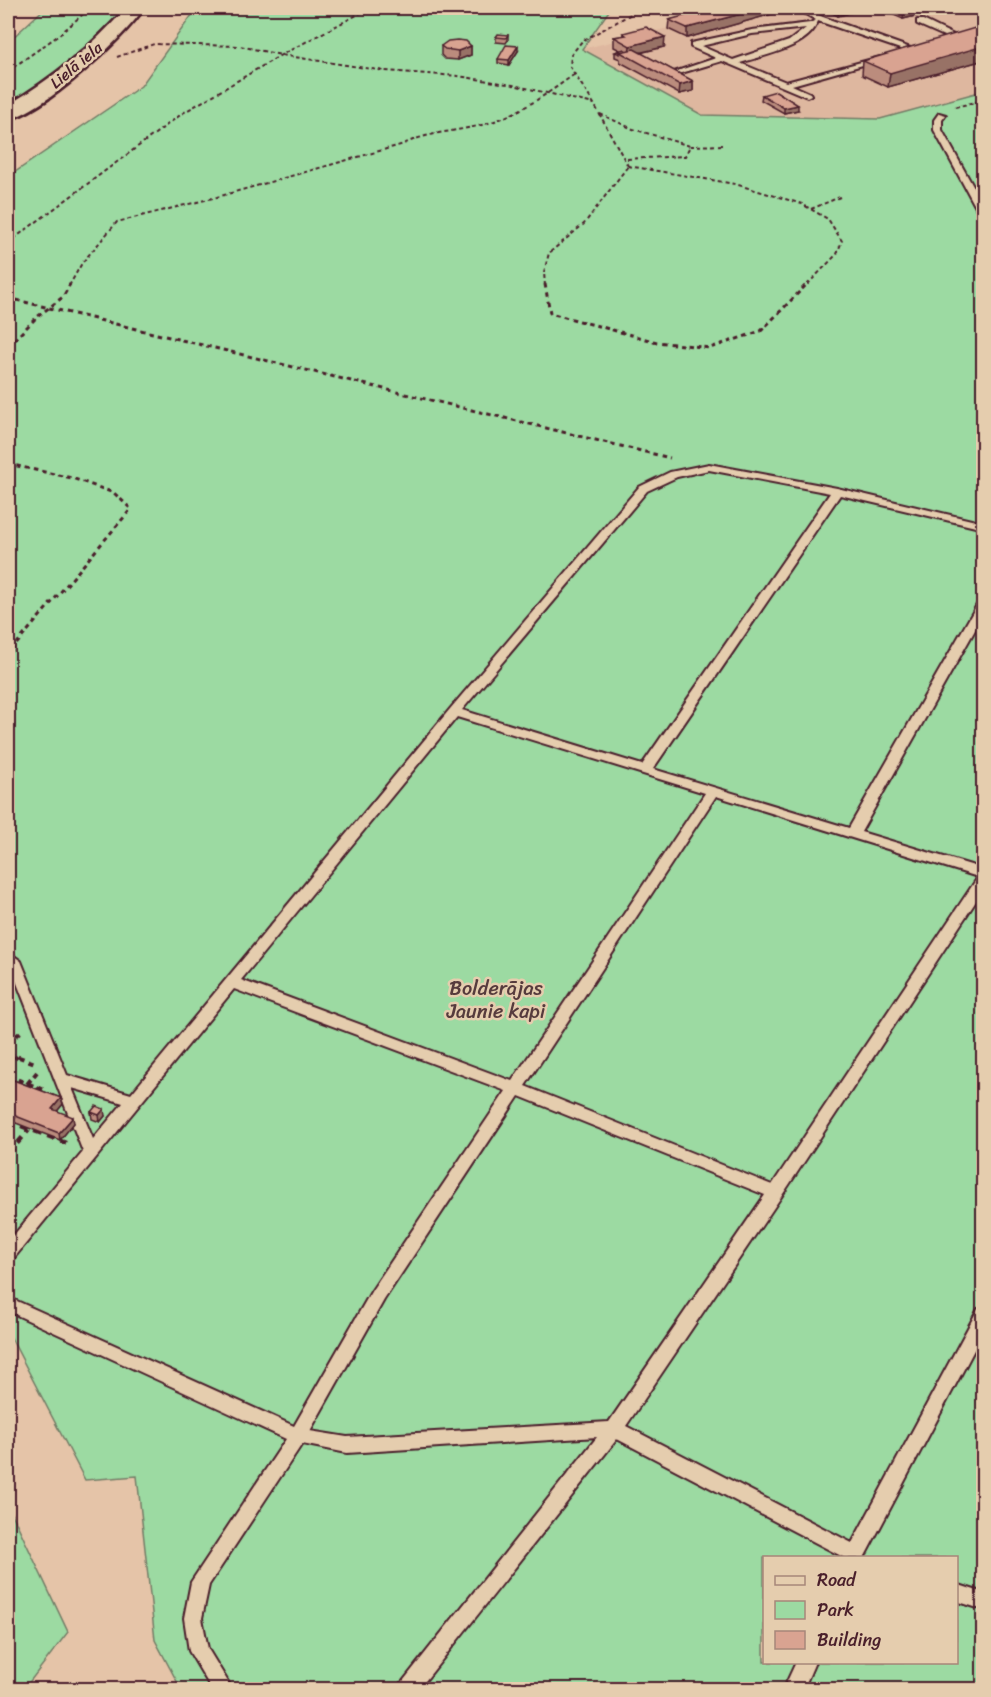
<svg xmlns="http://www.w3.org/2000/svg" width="991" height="1697" viewBox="0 0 991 1697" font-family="Sriracha,sans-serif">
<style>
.built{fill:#deb79f}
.green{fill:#9cdaa2;stroke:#737c66;stroke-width:1.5;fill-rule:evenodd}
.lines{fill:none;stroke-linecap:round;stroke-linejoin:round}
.service-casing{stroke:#4a1f2b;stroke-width:4}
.secondary-casing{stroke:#4a1f2b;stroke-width:5}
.path-far3{stroke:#4a1f2b;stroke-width:2;stroke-dasharray:4 3;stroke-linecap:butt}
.path-far2{stroke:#4a1f2b;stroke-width:3;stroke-dasharray:4.5 4;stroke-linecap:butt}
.path-far1{stroke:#4a1f2b;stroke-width:4;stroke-dasharray:6 4.5;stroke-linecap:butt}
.path{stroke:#4a1f2b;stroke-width:4.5;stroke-dasharray:8 6;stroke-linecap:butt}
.service{fill:#e5cdae;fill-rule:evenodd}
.secondary{fill:#e5cdae;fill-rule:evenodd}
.wall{fill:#bb8c7d;stroke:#4a1f2b;stroke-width:1.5}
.shaded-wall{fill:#987266;stroke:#4a1f2b;stroke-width:1.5}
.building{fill:#d9a391;stroke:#4a1f2b;stroke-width:1.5}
.labels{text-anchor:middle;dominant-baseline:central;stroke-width:5;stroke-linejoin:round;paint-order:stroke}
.far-street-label{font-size:16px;fill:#4a1f2b;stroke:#e5cdae}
.park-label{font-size:20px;fill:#563b3d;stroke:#e5cdae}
</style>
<rect width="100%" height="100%" fill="#e5c4a8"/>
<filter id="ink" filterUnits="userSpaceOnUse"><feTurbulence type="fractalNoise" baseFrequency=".0167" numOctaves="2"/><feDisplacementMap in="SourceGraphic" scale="12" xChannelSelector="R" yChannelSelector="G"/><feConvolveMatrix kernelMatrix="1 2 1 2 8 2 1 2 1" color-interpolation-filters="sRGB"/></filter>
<g filter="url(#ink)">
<!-- built -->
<polygon class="built" points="750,8 983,8 983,91 880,119 702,115 582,49"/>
<!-- green -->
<g class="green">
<polygon points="45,8 128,8 89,48 46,82 8,107 8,42"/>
<path d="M197,8H611L582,49L702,115L880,119L983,91V1689H181L155,1640L137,1476L85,1480L8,1332V177L141,86ZM764,1558H956V1662H764Z"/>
<polygon points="8,1505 68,1632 24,1689 8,1689"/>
</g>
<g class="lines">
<!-- service casing -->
<g class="service-casing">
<g id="service">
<path d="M795,8H803L823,17L916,50L909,52L818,21C809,48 764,55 740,63L786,82L880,57L884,59L792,85L810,93L811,95L807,97L722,61L678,74L674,72L716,58L691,47V43L752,30L810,23L816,20ZM806,28L789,41L733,60L701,46L752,34Z"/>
<polygon points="917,20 923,20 960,38 953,40 917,24"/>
<polygon points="939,113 946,115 942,120 942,130 984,206 984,218 980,215 934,130 934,120"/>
<path d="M709,464L837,488L984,523V529L840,495L653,769L849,828L978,603L984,600V614L861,832L984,869V889L781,1197L626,1426L852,1543L978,1309L984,1307V1331L864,1558H845L617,1439L418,1690H396L597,1437L347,1453L302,1444L209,1585L202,1618L208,1649L233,1690H212L189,1651L184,1618L191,1582L286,1439L8,1311V1297L294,1426L372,1290L506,1091L234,989L14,1258L8,1259V1242L83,1152L8,960L14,956L21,961L67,1075L131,1094L450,709L639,487L670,472ZM709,470L830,493L642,765L462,710L647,491L677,477ZM457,717L705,793L512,1081L241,980ZM716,796L978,877L772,1185L525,1086ZM72,1088L123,1103L93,1139ZM519,1096L765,1195L609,1422L347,1437L310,1431L384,1300Z"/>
<polygon points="956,1584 984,1593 984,1610 956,1601"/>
<polygon points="796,1662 815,1662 803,1690 783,1690"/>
</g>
</g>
<!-- secondary casing -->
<g class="secondary-casing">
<path id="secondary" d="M126,8H144C123,39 44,112 8,119V105C52,79 92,47 126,8Z"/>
</g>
<!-- path-far3 -->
<g class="path-far3">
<polyline points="117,57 154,44 240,46 281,55 385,71 458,76 513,85 594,104"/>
<polyline points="8,71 59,35 90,8"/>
<polyline points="955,107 984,100"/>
<polyline points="600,114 633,129 690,146 685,156 625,159"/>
<polyline points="690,146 725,145"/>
<polyline points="628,166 735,184 802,204 828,219 842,241 837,254 806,286"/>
<polyline points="628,166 594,104 570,67 571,55 582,41 642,8"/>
<polyline points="811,209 840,197"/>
<polyline points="8,243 183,113 281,55 370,8"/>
<path d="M69,286L82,263L117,222L217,197L404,144C430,131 458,132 485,124C518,115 548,93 575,74"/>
<polyline points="545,286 544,272 549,253 584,224 628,166"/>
</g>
<!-- path-far2 -->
<g class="path-far2">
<polyline points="545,284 550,313 657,342 710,348 761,331 807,284"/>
<polyline points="8,298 670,458"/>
<polyline points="8,346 37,317 63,297 70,284"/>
<polyline points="8,464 72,478 114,493 131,509 13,648"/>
</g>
<!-- path-far1 -->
<g class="path-far1">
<polyline points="8,654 14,647"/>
<polyline points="8,1043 23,1030"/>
<polyline points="8,1053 35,1063"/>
<polyline points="8,1067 17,1056"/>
<polyline points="8,1076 45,1090"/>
<polyline points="27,1084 37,1072"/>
</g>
<!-- path -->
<g class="path">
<polyline points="8,1121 66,1143"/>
<polyline points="8,1154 29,1130"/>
</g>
<!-- service -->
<use href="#service" class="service"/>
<!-- secondary -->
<use href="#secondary" class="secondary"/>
</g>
<!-- wall -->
<g class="wall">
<polygon points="725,8 780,8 779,12 687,38 668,29 669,20"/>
<polygon points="827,8 869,8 838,16 826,10"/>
<polygon points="878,8 941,8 940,10 903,19"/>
<polygon points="984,31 984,60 888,87 862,75 863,61"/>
<polygon points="623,33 664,47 640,53 693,81 693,91 679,94 620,62 620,59 615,57 615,52 620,50 614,47 614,37 623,36"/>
<polygon points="508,35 508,40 506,43 496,42 496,37"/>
<polygon points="441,46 471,46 471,55 458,60 445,59 441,55"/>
<polygon points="518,51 509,65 498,63 498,59"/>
<polygon points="762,95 798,110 784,113 761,100"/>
<polygon points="8,1078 61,1098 63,1104 57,1111 74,1123 60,1140 8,1120"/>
<polygon points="91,1112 105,1116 100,1122 92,1119"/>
</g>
<!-- shaded-wall -->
<g class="shaded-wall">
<polygon points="764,8 780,8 779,12 687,38 687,28"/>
<polygon points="839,8 869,8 838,16"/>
<polygon points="915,8 941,8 940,10 903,19 904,10"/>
<polygon points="984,36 984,60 888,87 890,73"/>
<polygon points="665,37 664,47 629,55 630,46"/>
<polygon points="471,46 471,55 458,60 458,51"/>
<polygon points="518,46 518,51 509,65 509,60"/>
<polygon points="693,81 693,91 679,94 680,85"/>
<polygon points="798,105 798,110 784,113 784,108"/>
<polygon points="61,1098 63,1104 54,1115 52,1109"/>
<polygon points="104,1109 105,1116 100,1122 99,1115"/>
<polygon points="73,1117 74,1123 60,1140 59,1133"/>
</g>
<!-- building -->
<g class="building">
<polygon points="712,8 716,10 725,8 764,8 687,28 669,20"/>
<polygon points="899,8 915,8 904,10"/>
<polygon points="646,27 665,37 630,46 614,37 626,35 623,33"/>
<polygon points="975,28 984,31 984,36 979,37 984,39 984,46 890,73 863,61"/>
<polygon points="498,34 508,35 506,38 496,37"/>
<polygon points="457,40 466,41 471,46 458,51 445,49 441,46 448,41"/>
<polygon points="506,45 518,46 509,60 498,59"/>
<polygon points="624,49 627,51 620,52 620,54 615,52"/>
<polygon points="634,49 693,81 680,85 620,52"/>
<polygon points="776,91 798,105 784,108 762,95"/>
<polygon points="8,1078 61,1098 52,1109 73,1117 59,1133 8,1113"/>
<polygon points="96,1106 104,1109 99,1115 91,1112"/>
</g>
</g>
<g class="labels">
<!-- far-street labels -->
<g class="far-street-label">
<text transform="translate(76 65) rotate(-40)">Lielā iela</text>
</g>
<!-- park labels -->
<g class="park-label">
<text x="496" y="988">Bolderājas<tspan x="496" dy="23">Jaunie kapi</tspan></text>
</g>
</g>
<!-- margin -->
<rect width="991" height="1697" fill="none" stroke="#e5cdae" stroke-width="30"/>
<rect x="15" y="15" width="961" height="1667" fill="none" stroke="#4a1f2b" stroke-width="2" filter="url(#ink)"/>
<!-- legend -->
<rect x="763" y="1556" width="195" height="108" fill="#e5cdae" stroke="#a7877a" stroke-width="1.5"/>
<rect x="775" y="1576" width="30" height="9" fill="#e5cdae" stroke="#a7877a" stroke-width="1.5"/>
<text x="817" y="1586" font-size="18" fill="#4a1f2b">Road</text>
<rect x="775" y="1601" width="30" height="18" fill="#9cdaa2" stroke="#a7877a" stroke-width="1.5"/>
<text x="817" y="1616" font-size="18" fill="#4a1f2b">Park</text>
<rect x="775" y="1631" width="30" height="18" fill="#d9a391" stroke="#a7877a" stroke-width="1.5"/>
<text x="817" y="1646" font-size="18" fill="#4a1f2b">Building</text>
</svg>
